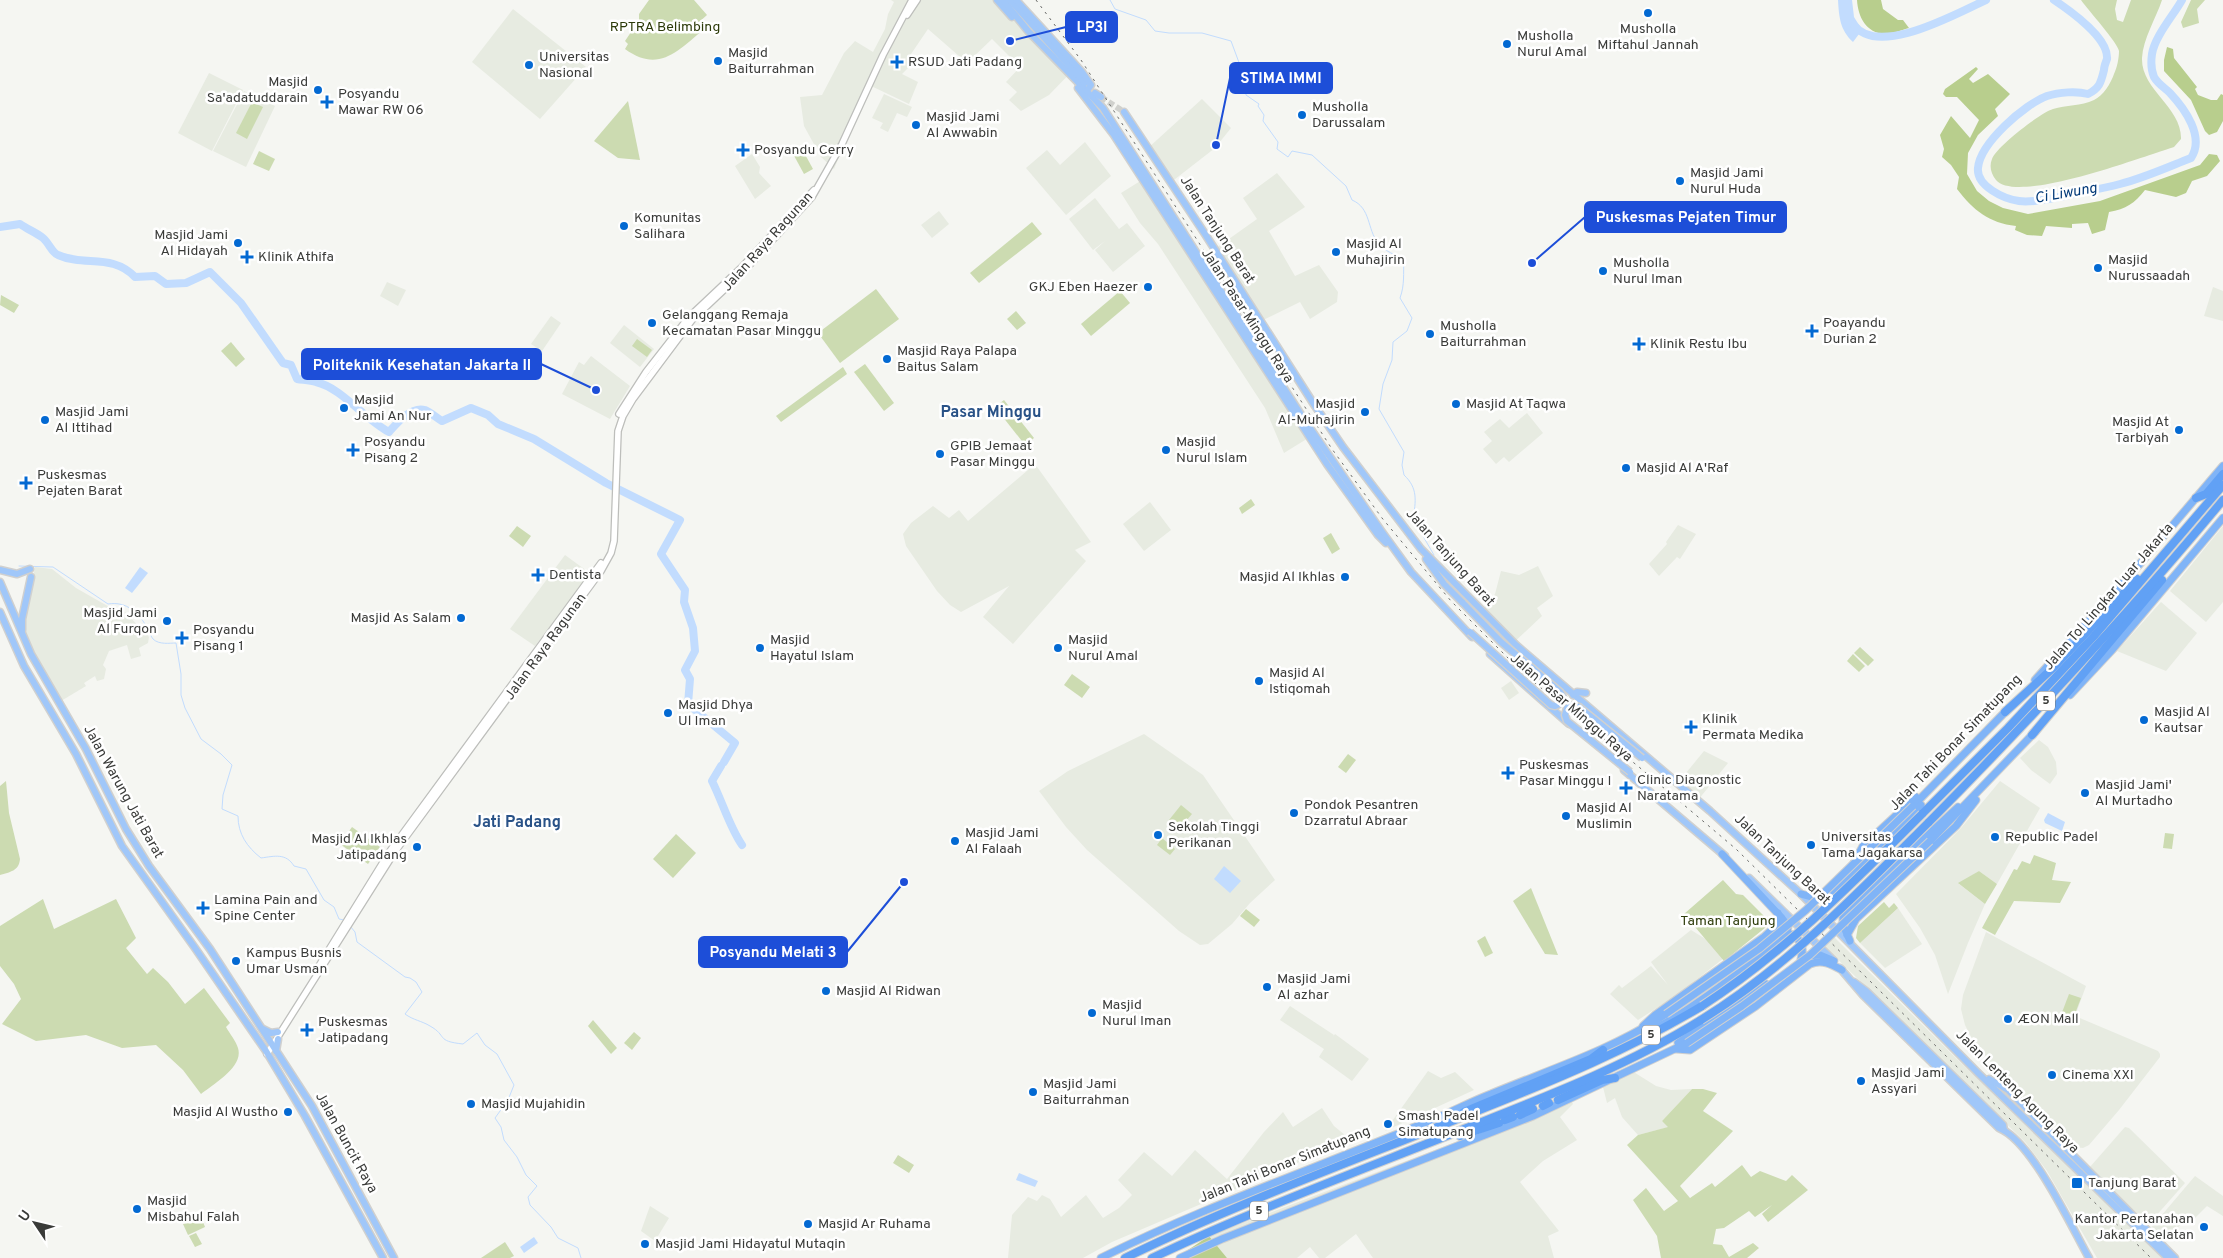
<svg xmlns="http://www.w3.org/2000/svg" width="2223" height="1258" viewBox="0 0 2223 1258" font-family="Overpass,sans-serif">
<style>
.built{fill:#e7ebe1}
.green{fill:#ccdbb1}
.forest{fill:#b8ce8d}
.water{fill:#c2dcfe}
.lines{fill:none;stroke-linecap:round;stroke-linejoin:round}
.stream{stroke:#c2dcfe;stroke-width:1}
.river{stroke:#c2dcfe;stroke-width:8}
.primary-tunnel{stroke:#d0d1cd;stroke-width:6;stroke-dasharray:6 3;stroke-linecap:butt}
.secondary-casing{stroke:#bdbebb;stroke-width:8}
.primary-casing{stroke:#d0d0cf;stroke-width:9}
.trunk-casing{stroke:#d0d0cf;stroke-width:9}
.motorway-casing{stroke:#d0d0cf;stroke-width:10}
.secondary{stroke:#fff;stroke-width:5.5}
.primary{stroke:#a0c7f9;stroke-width:6}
.trunk{stroke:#80b4f7;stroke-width:7}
.motorway{stroke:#61a1f5;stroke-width:8}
.rail{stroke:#6e6f6d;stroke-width:1;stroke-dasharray:2.5 5;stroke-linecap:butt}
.primary-bridge-casing{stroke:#d0d0cf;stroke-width:9;stroke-linecap:butt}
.trunk-bridge-casing{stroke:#d0d0cf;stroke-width:9;stroke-linecap:butt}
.motorway-bridge-casing{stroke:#d0d0cf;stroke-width:10;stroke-linecap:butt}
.primary-bridge{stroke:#a0c7f9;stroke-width:6}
.trunk-bridge{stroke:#80b4f7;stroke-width:7}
.motorway-bridge{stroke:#61a1f5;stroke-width:8}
.poi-dot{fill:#0369d2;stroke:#fff;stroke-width:2}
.labels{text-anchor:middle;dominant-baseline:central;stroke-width:5;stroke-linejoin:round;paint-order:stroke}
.shield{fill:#fff;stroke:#757674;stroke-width:1}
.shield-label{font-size:12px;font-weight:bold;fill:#3a3b39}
.park-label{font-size:14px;fill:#2d3b0a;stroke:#fff}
.poi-label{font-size:14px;fill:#3a3b39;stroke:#fff;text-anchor:start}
.street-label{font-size:14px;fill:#3a3b39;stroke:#fff}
.water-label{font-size:15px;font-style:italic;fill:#003877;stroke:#fff}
.quarter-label{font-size:16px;font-weight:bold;fill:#295287;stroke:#fff}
.leader{fill:none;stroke:#1d4ed8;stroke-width:2}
.callout-dot{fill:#1d4ed8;stroke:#fff;stroke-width:2}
.callout{fill:#1d4ed8;stroke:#1d4ed8;stroke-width:2}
.callout-label{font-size:15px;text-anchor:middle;font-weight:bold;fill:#fff}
</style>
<rect width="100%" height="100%" fill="#f5f6f2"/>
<!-- built -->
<g class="built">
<polygon points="891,0 1021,0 1079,64 1049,95 1021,111 1009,100 1017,92 1006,82 1020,67 992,39 967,63 928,29 909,57 916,60 902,74 918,82 909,104 869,85 834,169 821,157 804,126 800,97 822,95 844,53 855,41 873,52 885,29 888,14 894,2"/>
<polygon points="513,9 586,67 540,119 472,62"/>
<polygon points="209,73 243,90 212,151 178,133"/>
<polygon points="244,91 275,106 246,167 213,151"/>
<polygon points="884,94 912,107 907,117 897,113 888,132 880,128 883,123 872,118"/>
<polygon points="1202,99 1231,128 1215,148 1170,183 1147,149"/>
<polygon points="1085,142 1111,176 1066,215 1026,168 1047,150 1060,165"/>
<polygon points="752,154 760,167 759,173 771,186 755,199 735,166"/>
<polygon points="1277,173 1305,207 1269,231 1295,276 1319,265 1338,292 1337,302 1310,319 1300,302 1259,322 1212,251 1257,219 1243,198"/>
<polygon points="1150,175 1318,432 1284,453 1265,408 1158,244 1140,223 1121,193"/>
<polygon points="1095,198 1119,229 1127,223 1145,246 1113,272 1095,250 1105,241 1093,250 1069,219"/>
<polygon points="939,211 949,224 932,238 921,225"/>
<polygon points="387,282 406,290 398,306 380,296"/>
<polygon points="2213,287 2223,291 2223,321 2204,316"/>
<polygon points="551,316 561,323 542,351 531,344"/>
<polygon points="624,325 654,349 640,367 610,343"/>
<polygon points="591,356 630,386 610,419 562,394 579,362 584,365"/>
<polygon points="1527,413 1543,433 1509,462 1504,457 1496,464 1483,449 1492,441 1484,432 1500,419 1509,428"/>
<polygon points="1035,464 1091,542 1075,550 1086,561 1013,644 983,617 1009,586 961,612 950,605 937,591 906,546 903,534 911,523 933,506 949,518 959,510 968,521"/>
<polygon points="1150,502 1171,530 1144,551 1123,524"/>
<polygon points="1678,525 1696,534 1680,559 1677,557 1659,576 1649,564 1667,544 1666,542"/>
<polygon points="2223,526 2223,602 2206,622 2170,591"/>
<polygon points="565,555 591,574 535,646 510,629"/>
<polygon points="1538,566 1553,596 1537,608 1542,616 1508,648 1475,618 1495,594 1501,571 1519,575"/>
<polygon points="35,567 52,569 76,588 104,604 115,610 122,609 149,637 148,643 139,648 141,656 131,659 127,645 109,651 103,665 106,669 104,679 97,681 95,676 84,683 86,686 61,701 33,656 25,634 25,619"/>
<polygon points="2161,602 2197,633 2166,671 2117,651"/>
<polygon points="1511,681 1519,693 1509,700 1501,688"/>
<polygon points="1144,734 1203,775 1275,880 1250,903 1232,924 1208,944 1200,945 1179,931 1087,850 1066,827 1039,791 1068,771"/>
<polygon points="2039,740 2048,747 2056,762 2057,774 2050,784 2031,770 2020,758"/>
<polygon points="1704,751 1728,763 1698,800 1677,784"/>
<polygon points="2000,781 2040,808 1997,884 1979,871 1959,884 1985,904 1968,943 1948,994 1935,955 1920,928 1896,894 1961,828"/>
<polygon points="1898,908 1922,944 1885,968 1860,943"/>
<polygon points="1691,930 1712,943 1724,958 1677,995 1638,1020 1610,994 1619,985 1622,988 1651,966 1668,985 1651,962"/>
<polygon points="1986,932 2086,986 2075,1016 2158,1051 2160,1054 2160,1057 2119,1110 2089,1145 2083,1148 2074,1147 2006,1080 1973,1041 1965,1025 1961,1009 1963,995"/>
<polygon points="1834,937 1956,1058 2162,1258 2097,1258 2047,1171 2026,1143 1824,946"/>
<polygon points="1290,1006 1334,1035 1332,1038 1335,1034 1369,1059 1352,1081 1319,1057 1324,1049 1280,1020"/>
<polygon points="1428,1071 1441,1078 1455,1072 1474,1090 1385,1131"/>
<polygon points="1632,1071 1656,1086 1671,1090 1692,1089 1662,1121 1669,1127 1638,1135 1622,1117 1615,1098 1607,1103 1602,1083"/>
<polygon points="1568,1095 1573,1104 1560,1117 1577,1140 1543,1161 1520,1182 1559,1231 1548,1236 1554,1258 1373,1258 1356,1234 1325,1258 1319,1258 1310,1247 1297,1258 1227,1258 1209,1236 1553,1105"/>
<polygon points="1322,1108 1334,1126 1351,1140 1112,1242 1083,1258 1008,1258 1012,1215 1028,1197 1037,1201 1042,1195 1050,1199 1061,1217 1086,1195 1103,1218 1119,1208 1132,1195 1118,1180 1144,1152 1172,1176 1195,1150 1227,1179 1264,1132 1283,1112 1293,1127"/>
<polygon points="2125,1127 2129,1128 2185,1183 2147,1226 2090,1167"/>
<polygon points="2195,1176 2223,1196 2223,1216 2207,1206 2189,1224 2185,1220 2164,1242 2150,1229"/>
<polygon points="650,1206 669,1218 655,1241 641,1231"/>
</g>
<!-- green -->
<g class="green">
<path d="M649,0H694L707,15L698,23L703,30C677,52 658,73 625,49L628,44L625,41L639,20V14Z"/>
<path d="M2081,0H2117L2115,9L2117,20L2123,22L2131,0H2162C2156,18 2143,39 2142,58C2141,90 2182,107 2181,139L2174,147C2144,156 2017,205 1996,180C1991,174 1989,166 1992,159C1996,147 2040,113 2053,109C2066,105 2081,106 2094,100C2103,96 2111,83 2114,74C2117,68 2119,58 2119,51C2118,43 2088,10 2081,0Z"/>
<polygon points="2191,0 2205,0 2197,9 2199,23 2183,28 2181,22"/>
<polygon points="628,101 640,160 618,158 594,141"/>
<polygon points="252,102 263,107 247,139 236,133"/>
<polygon points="801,147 813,169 804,174 792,152"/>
<polygon points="259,151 275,159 269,171 253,164"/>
<polygon points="1032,222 1042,234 979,283 970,273"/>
<polygon points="876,289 899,319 840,363 818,333"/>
<polygon points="1120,291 1130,303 1091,336 1081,324"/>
<polygon points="1,295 19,305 14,313 0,305"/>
<polygon points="1016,311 1026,323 1017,330 1007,319"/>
<polygon points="637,339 652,350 647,357 632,346"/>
<polygon points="231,342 245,359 236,367 221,351"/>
<polygon points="865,364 894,403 884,411 854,372"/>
<polygon points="843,367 847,374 781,422 776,416"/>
<polygon points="1004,400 1034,438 1025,445 995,407"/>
<polygon points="1251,499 1255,505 1242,514 1239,508"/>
<polygon points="517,526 531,536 523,547 509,536"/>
<polygon points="1331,533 1340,549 1332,554 1323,538"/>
<polygon points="1860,647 1874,660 1868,666 1854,653"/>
<polygon points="1853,654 1865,666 1859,672 1847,661"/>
<polygon points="1072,674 1090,687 1082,698 1064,685"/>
<polygon points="1348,754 1356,760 1346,773 1338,767"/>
<path d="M6,781L9,813L20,859C19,871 10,872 0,875V786Z"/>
<polygon points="1181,805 1192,814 1180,828 1169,820"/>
<polygon points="352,827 380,847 368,864 340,844"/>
<polygon points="2165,833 2174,834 2172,849 2163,848"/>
<polygon points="676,834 696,853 673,878 653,859"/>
<polygon points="1162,838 1175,849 1170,855 1157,845"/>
<polygon points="2034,855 2056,863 2052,880 2071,882 2060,903 2014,901 1995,935 1982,928 2014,869 2017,870 2022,861 2030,864"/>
<polygon points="1979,871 1997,884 1985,904 1958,883"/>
<polygon points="1723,880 1736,894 1743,895 1771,923 1724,961 1684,914"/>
<polygon points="1531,888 1558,955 1545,954 1513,901"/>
<path d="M43,899L54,929L116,899L136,938L126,948L147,974L153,968L168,982L185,1004L204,988L230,1023L226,1027C230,1034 236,1041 238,1048C244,1067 213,1084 201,1094L183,1070L156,1045L122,1048L86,1035L36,1041L2,1024L21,999L14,984L0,966V926Z"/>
<polygon points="1884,902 1889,908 1894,903 1898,908 1860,943 1856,938 1858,926"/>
<polygon points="1246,909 1260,920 1254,927 1240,916"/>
<polygon points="1485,936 1493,953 1485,957 1477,941"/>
<polygon points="2069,994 2081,998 2073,1019 2061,1015"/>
<polygon points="593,1020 617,1048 611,1054 588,1026"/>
<polygon points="634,1032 641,1038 632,1050 624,1043"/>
<polygon points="1692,1089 1703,1089 1717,1093 1703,1111 1733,1131 1680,1186 1690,1198 1712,1183 1715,1187 1742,1165 1751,1177 1760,1171 1786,1181 1792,1175 1808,1190 1768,1222 1762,1214 1772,1205 1755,1217 1749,1211 1724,1228 1716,1229 1713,1244 1722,1245 1729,1257 1753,1243 1759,1248 1747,1258 1661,1258 1657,1236 1633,1200 1646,1188 1664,1211 1678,1201 1627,1145 1638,1135 1668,1127 1662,1121"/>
<polygon points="898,1155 914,1165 909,1173 893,1163"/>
<polygon points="201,1217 205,1227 188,1235 183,1224"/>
<polygon points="196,1233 202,1244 195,1247 189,1236"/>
<polygon points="505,1242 514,1256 510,1258 481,1258"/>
</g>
<!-- forest -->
<g class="forest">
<path d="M1857,0H1881L1883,9L1898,20H1903L1909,28C1902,30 1892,34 1885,34C1866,33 1858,17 1857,0Z"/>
<polygon points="2167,47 2173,49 2174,58 2197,87 2195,89 2198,95 2211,100 2217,100 2221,94 2223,95 2223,121 2217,132 2209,135 2205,131 2191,100 2164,71 2164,60"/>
<path d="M1976,67L1978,69L1969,79L1973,83L1988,74L2010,94L1995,109L1998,116L1978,135L1968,153L1967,174L1977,191L1989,201L2003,208L2028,214L2100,201L2200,165L2209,154L2217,155L2220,161L2207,176L2192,181L2186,193L2176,197L2145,190C2135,203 2126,209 2109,212L2105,230L2092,234L2088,223L2072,224V228L2046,226L2042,236L2027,235L2015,230L2016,226C1989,223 1973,210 1957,189L1959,177L1951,165L1942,157L1944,149L1940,135L1951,116L1970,138L1979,120L1957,97H1946L1943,94L1945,89Z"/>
<polygon points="1209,1236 1227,1258 1176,1258"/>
</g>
<!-- water -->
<g class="water">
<path d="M1838,0H1852L1854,17L1862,30L1853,42C1840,30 1839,17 1838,0Z"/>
<polygon points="140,567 148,573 132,593 125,588"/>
<polygon points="2048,813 2065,822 2062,831 2045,823 2044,820"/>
<polygon points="1224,866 1241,881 1230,893 1214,879"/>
<polygon points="1019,1173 1038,1181 1035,1187 1016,1180"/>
<polygon points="534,1237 538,1243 524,1253 520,1247"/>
</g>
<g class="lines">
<!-- stream -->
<g class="stream">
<path d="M1110,0L1115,9L1146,20L1155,31L1169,33H1202L1231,41L1244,76L1246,95L1259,104L1258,106L1264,115L1263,121L1278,142L1277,149L1288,157L1292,151L1312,155L1346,186L1352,200C1371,208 1367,229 1378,243C1384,251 1396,255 1404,260C1403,274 1405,284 1400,298L1412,318L1407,331L1393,342L1392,360L1383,384L1379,409L1404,452L1402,465L1404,475C1418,488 1416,501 1413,519L1434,555"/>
<path d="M19,566L53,567L108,604C127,601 139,613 148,629C150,632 151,637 153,639C159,645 170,643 176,643L181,674V695L185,708L201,739L221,754L232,765L223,795L222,809L238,816C238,834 247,847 261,858C275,856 286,853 294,866L306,869L324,900L334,907L339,919L344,920"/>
<path d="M350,926L355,932L357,942L405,977L410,978L416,982L422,992L405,1014C413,1020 422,1021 430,1026C448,1036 435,1041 463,1044L477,1033L485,1045L497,1054L514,1085L508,1100L495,1118L501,1127L504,1140L517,1157L526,1175L537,1186L528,1197L530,1205L551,1227L558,1238L578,1248L581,1258"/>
</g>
<!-- river -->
<g class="river">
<path d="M2054,0C2069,10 2109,38 2107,59C2106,62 2104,66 2104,70C2101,82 2100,88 2088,94C2077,91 2059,92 2047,96C2025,104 1980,143 1978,168C1976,186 2004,199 2019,201C2032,203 2050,199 2064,196C2082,192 2101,189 2120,184C2144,178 2168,167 2191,158C2205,137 2185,109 2170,93C2165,88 2158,84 2154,77C2151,70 2151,61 2152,54C2155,36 2173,16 2182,0"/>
<path d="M1854,25C1878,58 1957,13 1986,0"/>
<path d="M0,227L20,224C27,229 37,233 43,238C49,243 52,253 58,255C85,267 112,253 135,277L155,276L166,284L186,283L210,272L241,303L283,363L291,365L297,379C303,380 310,380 316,382C342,388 364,419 389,432C397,423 411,406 425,410C430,412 437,418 442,421L471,408L488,415L498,424L534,439L606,483L680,520L661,554L685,590L684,602L693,628L695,651L685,670L690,679L688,704L735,743L724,762"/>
<path d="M721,766L712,781C722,801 730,828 742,845"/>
</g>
<!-- primary-tunnel -->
<polyline class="primary-tunnel" points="1101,97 1124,112"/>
<!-- secondary casing -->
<g class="secondary-casing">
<g id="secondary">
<polyline points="907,15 917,0"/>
<polyline points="619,414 646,372 689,317 741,268 814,190"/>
<polyline points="317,969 390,851 601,563"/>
<polyline points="267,1054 394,853 601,571 611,553 614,541 618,431 623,416 633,399 692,320 745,270 812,197 842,144 883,55 912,0"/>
</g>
</g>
<!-- primary casing -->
<g class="primary-casing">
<g id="primary">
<polyline points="997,0 1012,17"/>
<polyline points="1003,0 1028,31 1103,108 1303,418 1382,532 1411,572 1472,637"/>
<polyline points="1010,0 1085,83"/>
<polyline points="1016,0 1082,72 1091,85 1086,92"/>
<polyline points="1078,88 1114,135 1327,464 1378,535 1386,543"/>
<polyline points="1095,93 1101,97"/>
<polyline points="1124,112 1205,234 1315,406 1343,447 1421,549 1516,645 1710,811 1801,894 1979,1074 2168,1258"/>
<polyline points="1426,559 1444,584 1463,603"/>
<polyline points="0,570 17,574 30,569"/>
<polyline points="0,582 31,654 86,749 126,829 149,866 210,949 312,1106 394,1258"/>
<polyline points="0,612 24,666 76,754 122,846 195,948 266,1051 305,1116 383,1258"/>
<polyline points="22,630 22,619 31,577"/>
<polyline points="1490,654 1569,724"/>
<polyline points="1573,695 1577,692 1586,693"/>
<polyline points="1624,770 1725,856"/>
<polyline points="1749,878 1833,960"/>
<path d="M1840,968L1863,995L1999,1128C2032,1141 2071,1226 2089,1258"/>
<polyline points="1854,982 1866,991 2003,1125 2004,1130"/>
<polyline points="263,1029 271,1033 278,1032"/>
<polyline points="276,1051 278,1039"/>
<polyline points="1989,1079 2008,1090 2175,1258"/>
</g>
</g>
<!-- trunk casing -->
<g class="trunk-casing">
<g id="trunk">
<polyline points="2035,680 2138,566 2223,466"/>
<polyline points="2070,695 2112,650 2223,518"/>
<polyline points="1913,806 2009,708"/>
<polyline points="1930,841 2035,732"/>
<polyline points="1854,863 1863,846 1916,797"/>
<polyline points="1801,894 1816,898 1830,896 1921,805"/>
<path d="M1790,934C1802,939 1804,948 1801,959"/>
<polyline points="1847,935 1856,919 1956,826 1976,800"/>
<polyline points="1850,941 1843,925 1843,914 1958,807"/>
<polyline points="1806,956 1820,955 1834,961"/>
<polyline points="1643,1026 1655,1015 1764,937 1779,923 1778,913"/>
<path d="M1643,1031C1669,1030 1765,953 1787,933L1788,926L1782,918L1722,854"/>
<polyline points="1678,1043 1766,984"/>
<path d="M1676,1049L1690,1050L1756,1006L1810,964C1822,959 1831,964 1842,970"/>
<path d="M1101,1258C1207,1205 1320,1167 1429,1121C1450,1113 1470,1102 1491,1094C1551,1069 1612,1050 1666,1014"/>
<polyline points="1180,1258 1222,1239 1533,1116 1687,1043"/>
</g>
</g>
<!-- motorway casing -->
<g class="motorway-casing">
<g id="motorway">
<polyline points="2196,498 2206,494 2223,474"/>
<polyline points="2005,712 2054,667 2137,579"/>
<polyline points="2032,735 2162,580"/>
<polyline points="1922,814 2008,728 2095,635 2223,485"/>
<path d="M1928,823C2031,719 2130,612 2223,500"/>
<polyline points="1558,1100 1602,1080 1615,1078"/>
<polyline points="1543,1106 1549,1103"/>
<polyline points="1464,1112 1591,1059 1603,1050"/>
<polyline points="1520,1115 1533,1109"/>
<polyline points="1505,1120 1513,1117"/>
<polyline points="1460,1136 1499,1123"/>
<path d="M1125,1258C1239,1202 1359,1159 1477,1111C1555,1080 1630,1049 1702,1006"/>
<path d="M1152,1258C1254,1210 1359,1171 1464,1129C1545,1097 1627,1066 1701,1020"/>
</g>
</g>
<!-- secondary -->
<use href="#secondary" class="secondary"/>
<!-- primary -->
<use href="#primary" class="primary"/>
<!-- trunk -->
<use href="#trunk" class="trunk"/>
<!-- motorway -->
<use href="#motorway" class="motorway"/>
<!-- rail -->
<polyline class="rail" points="1036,0 1081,60 1332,449 1382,518 1451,601 1525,675 1639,767 1736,849 2151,1258"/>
<!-- primary-bridge casing -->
<g class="primary-bridge-casing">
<g id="primary-bridge">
<polyline points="1463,603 1501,642 1560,692 1563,697 1561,703 1555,706 1551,705 1470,632"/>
<polyline points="1630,772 1567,721 1565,715 1567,708 1573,705 1579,707 1642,758"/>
</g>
</g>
<!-- trunk-bridge casing -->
<g class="trunk-bridge-casing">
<g id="trunk-bridge">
<polyline points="1666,1014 1759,949 1806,910 1913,806"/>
<polyline points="1687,1043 1742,1006 1810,955 1930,841"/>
</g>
</g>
<!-- motorway-bridge casing -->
<g class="motorway-bridge-casing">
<g id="motorway-bridge">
<path d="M1702,1006C1784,953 1853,883 1922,814"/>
<path d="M1701,1020C1787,967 1857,894 1928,823"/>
</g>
</g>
<!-- primary-bridge -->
<use href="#primary-bridge" class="primary-bridge"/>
<!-- trunk-bridge -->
<use href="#trunk-bridge" class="trunk-bridge"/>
<!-- motorway-bridge -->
<use href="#motorway-bridge" class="motorway-bridge"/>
</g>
<!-- markers -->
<g class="poi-dot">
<circle cx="1648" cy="13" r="5"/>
<circle cx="1507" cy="44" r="5"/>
<circle cx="718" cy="61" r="5"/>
<path d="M894.5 54.5h5v5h5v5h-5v5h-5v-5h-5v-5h5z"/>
<circle cx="529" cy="65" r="5"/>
<circle cx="318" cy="90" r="5"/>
<path d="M324.5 94.5h5v5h5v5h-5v5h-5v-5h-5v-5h5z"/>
<circle cx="1302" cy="115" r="5"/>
<circle cx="916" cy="125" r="5"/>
<path d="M740.5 142.5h5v5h5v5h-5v5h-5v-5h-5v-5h5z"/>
<circle cx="1680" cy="181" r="5"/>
<circle cx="624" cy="226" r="5"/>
<circle cx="238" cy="243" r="5"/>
<circle cx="1336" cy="252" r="5"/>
<path d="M244.5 249.5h5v5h5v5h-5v5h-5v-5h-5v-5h5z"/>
<circle cx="2098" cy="268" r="5"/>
<circle cx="1603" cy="271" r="5"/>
<circle cx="1148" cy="287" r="5"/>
<circle cx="652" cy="323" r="5"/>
<path d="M1809.5 323.5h5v5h5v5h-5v5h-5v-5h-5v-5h5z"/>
<circle cx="1430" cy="334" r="5"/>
<path d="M1636.5 336.5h5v5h5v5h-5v5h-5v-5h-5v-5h5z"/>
<circle cx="887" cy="359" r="5"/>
<circle cx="1456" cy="404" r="5"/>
<circle cx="344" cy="408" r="5"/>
<circle cx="1365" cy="412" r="5"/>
<circle cx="45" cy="420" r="5"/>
<circle cx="2179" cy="430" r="5"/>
<path d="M350.5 442.5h5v5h5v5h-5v5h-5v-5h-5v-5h5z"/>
<circle cx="1166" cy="450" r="5"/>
<circle cx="940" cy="454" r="5"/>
<circle cx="1626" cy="468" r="5"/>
<path d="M23.5 475.5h5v5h5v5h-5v5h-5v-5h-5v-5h5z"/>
<path d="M535.5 567.5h5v5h5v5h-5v5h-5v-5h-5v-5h5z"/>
<circle cx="1345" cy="577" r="5"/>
<circle cx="461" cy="618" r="5"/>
<circle cx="167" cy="621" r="5"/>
<path d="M179.5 630.5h5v5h5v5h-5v5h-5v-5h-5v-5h5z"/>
<circle cx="760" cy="648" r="5"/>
<circle cx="1058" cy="648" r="5"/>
<circle cx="1259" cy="681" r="5"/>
<circle cx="668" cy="713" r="5"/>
<circle cx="2144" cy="720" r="5"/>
<path d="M1688.5 719.5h5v5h5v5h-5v5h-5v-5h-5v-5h5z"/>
<path d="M1505.5 765.5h5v5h5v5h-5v5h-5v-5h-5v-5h5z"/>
<path d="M1623.5 780.5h5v5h5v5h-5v5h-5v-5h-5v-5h5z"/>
<circle cx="2085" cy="793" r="5"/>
<circle cx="1294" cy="813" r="5"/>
<circle cx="1566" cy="816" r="5"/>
<circle cx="1158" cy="835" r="5"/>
<circle cx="1995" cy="837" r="5"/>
<circle cx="955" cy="841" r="5"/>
<circle cx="1811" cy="845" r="5"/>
<circle cx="417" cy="847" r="5"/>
<path d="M200.5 900.5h5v5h5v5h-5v5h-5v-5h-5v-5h5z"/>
<circle cx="236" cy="961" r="5"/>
<circle cx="1267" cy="987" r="5"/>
<circle cx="826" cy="991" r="5"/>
<circle cx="1092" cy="1013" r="5"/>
<circle cx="2008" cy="1019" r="5"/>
<path d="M304.5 1022.5h5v5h5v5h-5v5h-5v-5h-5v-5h5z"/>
<circle cx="2052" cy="1075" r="5"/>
<circle cx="1861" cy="1081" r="5"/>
<circle cx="1033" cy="1092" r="5"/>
<circle cx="471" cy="1104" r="5"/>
<circle cx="288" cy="1112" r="5"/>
<circle cx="1388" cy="1124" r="5"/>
<rect x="2071" y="1177" width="12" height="12" rx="2.5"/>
<circle cx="137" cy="1209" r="5"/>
<circle cx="808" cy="1224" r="5"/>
<circle cx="2204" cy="1227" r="5"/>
<circle cx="645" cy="1244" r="5"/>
</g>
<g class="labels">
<!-- shield labels -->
<g class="shield">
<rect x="2037" y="691.5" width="18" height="19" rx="4"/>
<rect x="1642" y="1025.5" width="18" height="19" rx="4"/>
<rect x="1250" y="1201.5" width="18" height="19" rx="4"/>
</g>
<g class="shield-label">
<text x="2046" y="701">5</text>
<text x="1651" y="1035">5</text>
<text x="1259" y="1211">5</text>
</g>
<!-- park labels -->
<g class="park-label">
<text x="665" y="27">RPTRA Belimbing</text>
<text x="1728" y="921">Taman Tanjung</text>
</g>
<!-- poi labels -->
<g class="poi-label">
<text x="1648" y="29" text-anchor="middle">Musholla<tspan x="1648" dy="16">Miftahul Jannah</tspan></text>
<text x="1517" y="36">Musholla<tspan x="1517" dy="16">Nurul Amal</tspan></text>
<text x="728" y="53">Masjid<tspan x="728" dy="16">Baiturrahman</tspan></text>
<text x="539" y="57">Universitas<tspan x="539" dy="16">Nasional</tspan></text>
<text x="908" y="62">RSUD Jati Padang</text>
<text x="308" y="82" text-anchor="end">Masjid<tspan x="308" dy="16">Sa'adatuddarain</tspan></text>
<text x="338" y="94">Posyandu<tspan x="338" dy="16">Mawar RW 06</tspan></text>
<text x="1312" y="107">Musholla<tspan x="1312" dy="16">Darussalam</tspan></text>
<text x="926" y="117">Masjid Jami<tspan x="926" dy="16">Al Awwabin</tspan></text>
<text x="754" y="150">Posyandu Cerry</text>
<text x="1690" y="173">Masjid Jami<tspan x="1690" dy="16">Nurul Huda</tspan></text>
<text x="634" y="218">Komunitas<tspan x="634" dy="16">Salihara</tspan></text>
<text x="228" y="235" text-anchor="end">Masjid Jami<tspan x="228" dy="16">Al Hidayah</tspan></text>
<text x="1346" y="244">Masjid Al<tspan x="1346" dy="16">Muhajirin</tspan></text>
<text x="258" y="257">Klinik Athifa</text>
<text x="2108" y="260">Masjid<tspan x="2108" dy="16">Nurussaadah</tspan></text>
<text x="1613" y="263">Musholla<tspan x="1613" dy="16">Nurul Iman</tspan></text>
<text x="1138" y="287" text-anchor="end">GKJ Eben Haezer</text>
<text x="662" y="315">Gelanggang Remaja<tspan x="662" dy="16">Kecamatan Pasar Minggu</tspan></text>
<text x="1823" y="323">Poayandu<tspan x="1823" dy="16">Durian 2</tspan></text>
<text x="1440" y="326">Musholla<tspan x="1440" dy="16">Baiturrahman</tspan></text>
<text x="1650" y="344">Klinik Restu Ibu</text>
<text x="897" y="351">Masjid Raya Palapa<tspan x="897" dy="16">Baitus Salam</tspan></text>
<text x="354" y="400">Masjid<tspan x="354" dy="16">Jami An Nur</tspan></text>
<text x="1355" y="404" text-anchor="end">Masjid<tspan x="1355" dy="16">Al-Muhajirin</tspan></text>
<text x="1466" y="404">Masjid At Taqwa</text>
<text x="55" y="412">Masjid Jami<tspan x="55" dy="16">Al Ittihad</tspan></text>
<text x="2169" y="422" text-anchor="end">Masjid At<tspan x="2169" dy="16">Tarbiyah</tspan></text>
<text x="364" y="442">Posyandu<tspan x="364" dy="16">Pisang 2</tspan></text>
<text x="1176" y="442">Masjid<tspan x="1176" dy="16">Nurul Islam</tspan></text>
<text x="950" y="446">GPIB Jemaat<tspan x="950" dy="16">Pasar Minggu</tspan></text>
<text x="1636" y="468">Masjid Al A'Raf</text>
<text x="37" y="475">Puskesmas<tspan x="37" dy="16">Pejaten Barat</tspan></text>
<text x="549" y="575">Dentista</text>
<text x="1335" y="577" text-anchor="end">Masjid Al Ikhlas</text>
<text x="157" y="613" text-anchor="end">Masjid Jami<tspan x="157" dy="16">Al Furqon</tspan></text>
<text x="451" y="618" text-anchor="end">Masjid As Salam</text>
<text x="193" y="630">Posyandu<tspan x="193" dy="16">Pisang 1</tspan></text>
<text x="770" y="640">Masjid<tspan x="770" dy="16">Hayatul Islam</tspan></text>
<text x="1068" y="640">Masjid<tspan x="1068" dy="16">Nurul Amal</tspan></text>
<text x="1269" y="673">Masjid Al<tspan x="1269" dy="16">Istiqomah</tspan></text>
<text x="678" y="705">Masjid Dhya<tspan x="678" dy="16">Ul Iman</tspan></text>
<text x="2154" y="712">Masjid Al<tspan x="2154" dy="16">Kautsar</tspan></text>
<text x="1702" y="719">Klinik<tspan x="1702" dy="16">Permata Medika</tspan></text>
<text x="1519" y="765">Puskesmas<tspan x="1519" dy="16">Pasar Minggu I</tspan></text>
<text x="1637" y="780">Clinic Diagnostic<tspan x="1637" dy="16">Naratama</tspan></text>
<text x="2095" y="785">Masjid Jami'<tspan x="2095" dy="16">Al Murtadho</tspan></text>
<text x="1304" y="805">Pondok Pesantren<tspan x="1304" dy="16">Dzarratul Abraar</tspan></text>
<text x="1576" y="808">Masjid Al<tspan x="1576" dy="16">Muslimin</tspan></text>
<text x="1168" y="827">Sekolah Tinggi<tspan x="1168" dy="16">Perikanan</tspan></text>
<text x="965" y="833">Masjid Jami<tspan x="965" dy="16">Al Falaah</tspan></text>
<text x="1821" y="837">Universitas<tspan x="1821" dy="16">Tama Jagakarsa</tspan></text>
<text x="2005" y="837">Republic Padel</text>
<text x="407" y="839" text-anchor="end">Masjid Al Ikhlas<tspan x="407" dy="16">Jatipadang</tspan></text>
<text x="214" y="900">Lamina Pain and<tspan x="214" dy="16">Spine Center</tspan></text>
<text x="246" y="953">Kampus Busnis<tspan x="246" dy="16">Umar Usman</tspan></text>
<text x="1277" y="979">Masjid Jami<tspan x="1277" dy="16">Al azhar</tspan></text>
<text x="836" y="991">Masjid Al Ridwan</text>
<text x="1102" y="1005">Masjid<tspan x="1102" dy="16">Nurul Iman</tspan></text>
<text x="2018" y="1019">ÆON Mall</text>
<text x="318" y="1022">Puskesmas<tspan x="318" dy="16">Jatipadang</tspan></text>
<text x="1871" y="1073">Masjid Jami<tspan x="1871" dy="16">Assyari</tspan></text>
<text x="2062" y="1075">Cinema XXI</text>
<text x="1043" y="1084">Masjid Jami<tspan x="1043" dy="16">Baiturrahman</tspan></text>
<text x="481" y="1104">Masjid Mujahidin</text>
<text x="278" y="1112" text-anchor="end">Masjid Al Wustho</text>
<text x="1398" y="1116">Smash Padel<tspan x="1398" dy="16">Simatupang</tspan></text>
<text x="2088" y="1183">Tanjung Barat</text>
<text x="147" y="1201">Masjid<tspan x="147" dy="16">Misbahul Falah</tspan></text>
<text x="2194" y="1219" text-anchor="end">Kantor Pertanahan<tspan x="2194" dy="16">Jakarta Selatan</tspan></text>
<text x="818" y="1224">Masjid Ar Ruhama</text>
<text x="655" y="1244">Masjid Jami Hidayatul Mutaqin</text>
</g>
<!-- street labels -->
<g class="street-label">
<text transform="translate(1217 230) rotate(57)">Jalan Tanjung Barat</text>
<text transform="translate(768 242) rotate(-48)">Jalan Raya Ragunan</text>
<text transform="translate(1247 316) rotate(57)">Jalan Pasar Minggu Raya</text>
<text transform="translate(1450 558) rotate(48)">Jalan Tanjung Barat</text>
<text transform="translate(2109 597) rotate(-49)">Jalan Tol Lingkar Luar Jakarta</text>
<text transform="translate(546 647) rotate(-54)">Jalan Raya Ragunan</text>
<text transform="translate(1571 708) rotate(41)">Jalan Pasar Minggu Raya</text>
<text transform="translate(1956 743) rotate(-46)">Jalan Tahi Bonar Simatupang</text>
<text transform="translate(123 792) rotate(61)">Jalan Warung Jati Barat</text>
<text transform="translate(1782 860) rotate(43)">Jalan Tanjung Barat</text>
<text transform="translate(2017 1092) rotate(45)">Jalan Lenteng Agung Raya</text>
<text transform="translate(346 1143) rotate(61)">Jalan Buncit Raya</text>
<text transform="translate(1285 1165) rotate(-22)">Jalan Tahi Bonar Simatupang</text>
</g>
<!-- water labels -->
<g class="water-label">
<text transform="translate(2066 194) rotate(-10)">Ci Liwung</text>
</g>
<!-- quarter labels -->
<g class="quarter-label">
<text x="991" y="413">Pasar Minggu</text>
<text x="517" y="823">Jati Padang</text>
</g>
</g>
<!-- callouts -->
<path class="leader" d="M1010 41L1066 27M1216 145L1230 78M1532 263L1585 217M596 390L541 364M904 882L847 952"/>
<g class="callout-dot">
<circle cx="1010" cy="41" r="5"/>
<circle cx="1216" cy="145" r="5"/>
<circle cx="1532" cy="263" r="5"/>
<circle cx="596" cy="390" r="5"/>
<circle cx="904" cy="882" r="5"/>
</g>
<g class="callout">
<rect x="1066" y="12" width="51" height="30" rx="5"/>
<rect x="1230" y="63" width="102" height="30" rx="5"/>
<rect x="1585" y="202" width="201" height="30" rx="5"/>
<rect x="302" y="349" width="239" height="30" rx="5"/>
<rect x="699" y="937" width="148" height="30" rx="5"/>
</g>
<g class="callout-label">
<text x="1092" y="32">LP3I</text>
<text x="1281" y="83">STIMA IMMI</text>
<text x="1686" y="222">Puskesmas Pejaten Timur</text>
<text x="422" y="370">Politeknik Kesehatan Jakarta II</text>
<text x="773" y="957">Posyandu Melati 3</text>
</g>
<!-- north arrow -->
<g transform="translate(35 1223) rotate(305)" stroke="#ffffff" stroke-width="4" paint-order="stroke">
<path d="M0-4L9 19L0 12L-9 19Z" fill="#3a3b39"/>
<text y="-8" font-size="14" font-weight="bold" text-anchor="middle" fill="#3a3b39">U</text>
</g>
</svg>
